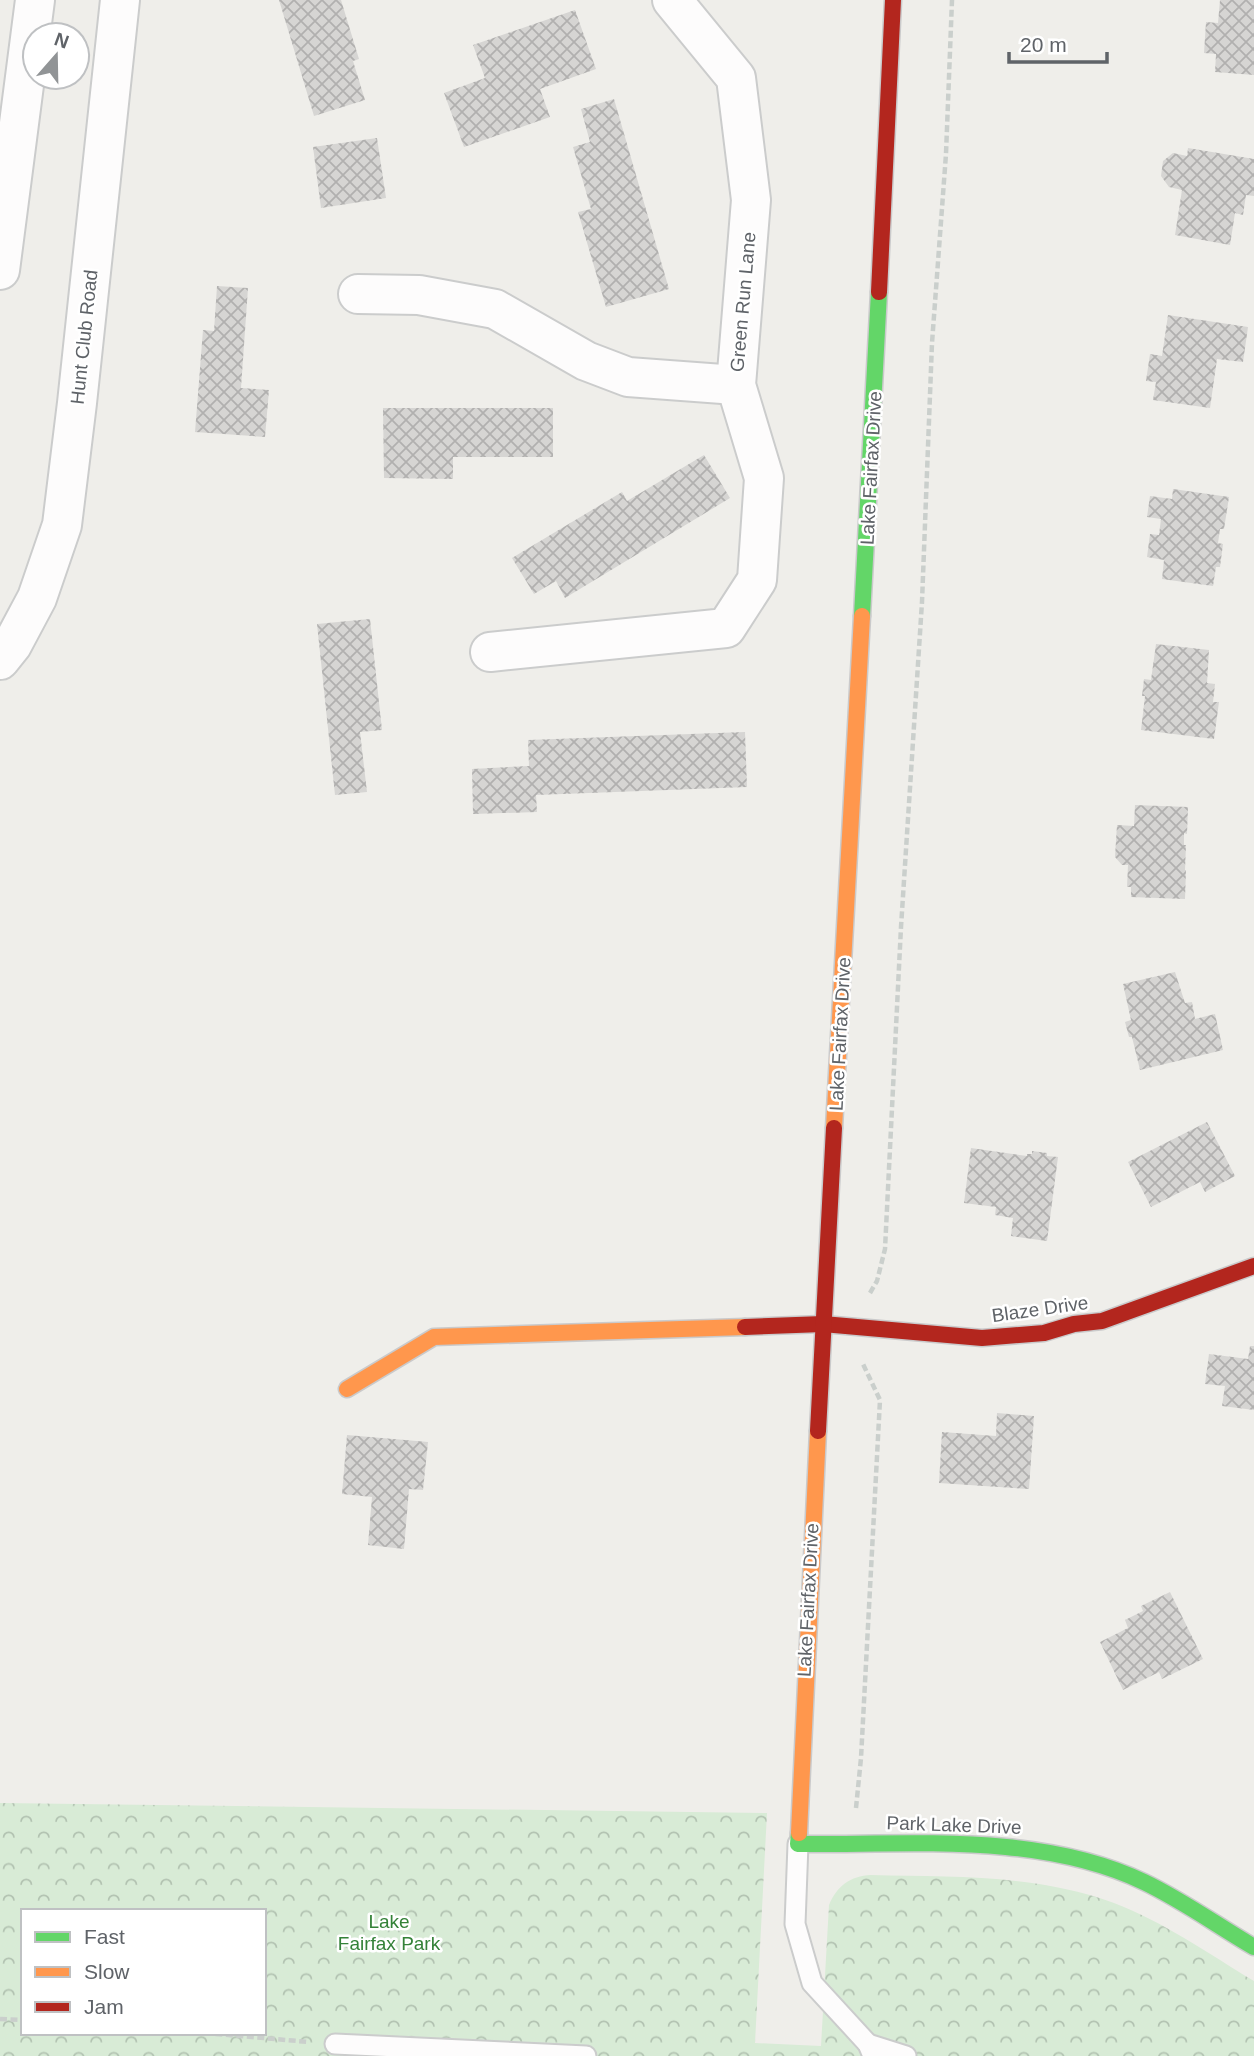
<svg xmlns="http://www.w3.org/2000/svg" width="1254" height="2056" viewBox="0 0 1254 2056" font-family="Arial,sans-serif">
<style>
.park{fill:url(#park-crowns);fill-rule:evenodd}
.building{fill:url(#building-cross-hatch)}
.lines{fill:none;stroke-linecap:round;stroke-linejoin:round}
.lane-casing{stroke:#cbcccc;stroke-width:23}
.street-casing{stroke:#cbcccc;stroke-width:42}
.fast-casing{stroke:#cacacb;stroke-width:19}
.slow-casing{stroke:#cacacb;stroke-width:19}
.jam-casing{stroke:#cacacb;stroke-width:19}
.path{stroke:#cacfcc;stroke-width:4.5;stroke-dasharray:7 3.5;stroke-linecap:butt}
.lane{stroke:#fdfcfc;stroke-width:19}
.street{stroke:#fdfcfc;stroke-width:38}
.fast{stroke:#63d668;stroke-width:16}
.slow{stroke:#ff974d;stroke-width:16}
.jam{stroke:#b3261e;stroke-width:16}
.labels{text-anchor:middle;dominant-baseline:central;stroke-width:5;stroke-linejoin:round;paint-order:stroke}
.street-label{font-size:19px;fill:#5f6368;stroke:#fff}
.park-label{font-size:19px;fill:#348238;stroke:#fff}
</style>
<defs>
<pattern id="park-crowns" width="20" height="18" patternUnits="userSpaceOnUse" patternTransform="scale(1.75)"><rect width="20" height="18" fill="#d8ebd6"/><path d="M2 6a3 3 0 1 1 6 0M12 15a3 3 0 1 1 6 0" fill="none" stroke="#b2c2b1"/></pattern>
<pattern id="building-cross-hatch" width="8" height="8" patternUnits="userSpaceOnUse" patternTransform="scale(1.75)"><rect width="8" height="8" fill="#d6d5d3"/><path d="M0 0l8 8M0 8l8-8" fill="none" stroke="#b1b0af"/></pattern>
</defs>
<rect width="100%" height="100%" fill="#efeeea"/>
<!-- park -->
<path class="park" d="M0,1803L767,1813L755,2043L821,2046L829,1905C837,1886 850,1876 871,1875C953,1877 1035,1874 1114,1903C1164,1922 1209,1954 1254,1981V2056H0ZM23,1911H264V2033H23Z"/>
<!-- building -->
<g class="building">
<polygon points="279,0 341,0 359,59 353,61 365,100 314,116"/>
<polygon points="1220,0 1254,0 1254,75 1215,72 1216,54 1204,53 1206,22 1218,23"/>
<polygon points="575,10 596,69 540,89 550,117 464,147 444,93 485,78 473,45"/>
<polygon points="614,99 669,289 606,307 578,212 591,209 573,147 590,142 581,109"/>
<polygon points="377,138 386,198 321,208 313,147"/>
<polygon points="1188,148 1254,159 1254,196 1246,195 1243,215 1235,213 1230,245 1175,235 1182,190 1169,187 1161,176 1163,161 1173,153 1187,156"/>
<polygon points="217,286 248,288 241,388 269,390 265,437 195,432 203,330 214,331"/>
<polygon points="1168,315 1248,327 1243,362 1217,359 1210,408 1153,400 1156,382 1146,381 1150,354 1162,356"/>
<polygon points="383,408 553,408 553,457 453,457 453,479 384,478"/>
<polygon points="704,455 730,498 565,598 556,581 534,594 512,558 622,492 627,501"/>
<polygon points="1173,489 1229,497 1224,529 1220,529 1218,543 1223,544 1220,567 1216,567 1213,586 1162,579 1164,560 1147,557 1150,534 1159,535 1161,519 1147,517 1150,496 1172,499"/>
<polygon points="370,619 382,730 360,732 367,792 335,795 317,624"/>
<polygon points="1156,644 1209,650 1207,683 1215,684 1213,702 1219,702 1214,739 1141,730 1145,696 1142,696 1144,679 1151,680"/>
<polygon points="745,732 747,787 536,795 537,812 473,814 472,769 529,766 528,740"/>
<polygon points="1135,805 1188,807 1187,834 1184,833 1184,845 1186,845 1185,870 1186,870 1185,899 1131,897 1131,887 1127,887 1128,865 1122,865 1115,857 1117,825 1134,826"/>
<polygon points="1175,972 1185,1003 1192,1002 1195,1019 1215,1014 1223,1050 1140,1070 1132,1037 1129,1037 1125,1022 1131,1020 1123,984"/>
<polygon points="1207,1122 1235,1176 1205,1192 1200,1182 1151,1207 1128,1162"/>
<polygon points="971,1148 1027,1156 1027,1154 1032,1154 1032,1151 1047,1153 1047,1156 1058,1157 1047,1241 1011,1236 1013,1218 995,1215 996,1207 964,1203"/>
<polygon points="1250,1346 1254,1346 1254,1410 1222,1406 1225,1386 1205,1384 1209,1354 1248,1359"/>
<polygon points="997,1413 1034,1416 1029,1489 939,1483 942,1432 996,1436"/>
<polygon points="347,1435 428,1442 423,1490 409,1489 404,1549 368,1545 372,1497 342,1494"/>
<polygon points="1170,1592 1203,1659 1162,1679 1159,1672 1123,1690 1100,1642 1128,1628 1125,1620 1143,1611 1141,1606"/>
</g>
<g class="lines">
<!-- lane casing -->
<g class="lane-casing">
<g id="lane">
<polyline points="798,1844 795,1924 812,1983 868,2044 873,2056"/>
<polyline points="335,2044 586,2056"/>
<polyline points="868,2044 906,2056"/>
</g>
</g>
<!-- street casing -->
<g class="street-casing">
<g id="street">
<polyline points="0,270 35,0"/>
<polyline points="358,294 419,295 495,309 586,361 628,377 736,385"/>
<polyline points="490,652 726,628 757,580 764,478 736,385 751,200 736,78 672,0"/>
<polyline points="0,660 12,645 37,598 62,525 77,403 120,0"/>
</g>
</g>
<!-- fast casing -->
<g class="fast-casing">
<g id="fast">
<polyline points="862,616 879,292"/>
<path d="M799,1833L798,1844C911,1845 1039,1832 1144,1882C1182,1900 1218,1926 1254,1947"/>
</g>
</g>
<!-- slow casing -->
<g class="slow-casing">
<g id="slow">
<polyline points="834,1128 862,616"/>
<polyline points="347,1389 434,1337 745,1327"/>
<polyline points="799,1833 818,1431"/>
</g>
</g>
<!-- jam casing -->
<g class="jam-casing">
<g id="jam">
<polyline points="879,292 893,0"/>
<polyline points="745,1327 823,1324 982,1338 1044,1333 1074,1324 1102,1321 1254,1266"/>
<polyline points="818,1431 834,1128"/>
</g>
</g>
<!-- path -->
<g class="path">
<polyline points="870,1293 877,1281 885,1249 901,927 922,602 932,343 946,154 952,0"/>
<polyline points="856,1808 861,1758 880,1400 863,1364"/>
<polyline points="0,2019 23,2020"/>
<polyline points="205,2033 309,2042"/>
</g>
<!-- lane -->
<use href="#lane" class="lane"/>
<!-- street -->
<use href="#street" class="street"/>
<!-- fast -->
<use href="#fast" class="fast"/>
<!-- slow -->
<use href="#slow" class="slow"/>
<!-- jam -->
<use href="#jam" class="jam"/>
</g>
<g class="labels">
<!-- street labels -->
<g class="street-label">
<text transform="translate(743 302) rotate(-85)">Green Run Lane</text>
<text transform="translate(84 337) rotate(-84)">Hunt Club Road</text>
<text transform="translate(871 468) rotate(-87)">Lake Fairfax Drive</text>
<text transform="translate(840 1034) rotate(-87)">Lake Fairfax Drive</text>
<text transform="translate(1040 1309) rotate(-8)">Blaze Drive</text>
<text transform="translate(808 1600) rotate(-87)">Lake Fairfax Drive</text>
<text transform="translate(954 1825) rotate(2)">Park Lake Drive</text>
</g>
<!-- park labels -->
<g class="park-label">
<text x="389" y="1921">Lake<tspan x="389" dy="22">Fairfax Park</tspan></text>
</g>
</g>
<!-- legend -->
<rect x="21" y="1909" width="245" height="126" fill="#ffffff" stroke="#bfc1c3" stroke-width="2"/>
<rect x="35" y="1932" width="35" height="10" fill="#63d668" stroke="#bfc1c3" stroke-width="2"/>
<text x="84" y="1944" font-size="21" fill="#5f6368">Fast</text>
<rect x="35" y="1967" width="35" height="10" fill="#ff974d" stroke="#bfc1c3" stroke-width="2"/>
<text x="84" y="1979" font-size="21" fill="#5f6368">Slow</text>
<rect x="35" y="2002" width="35" height="10" fill="#b3261e" stroke="#bfc1c3" stroke-width="2"/>
<text x="84" y="2014" font-size="21" fill="#5f6368">Jam</text>
<!-- north arrow -->
<g transform="translate(56 56) rotate(20)"><circle r="33" fill="#ffffff" stroke="#bfc1c3" stroke-width="2"/>
<path d="M0-5L12 26L0 18L-12 26Z" fill="#919496"/>
<text y="-10" font-size="19" font-weight="bold" text-anchor="middle" fill="#5f6368">N</text>
</g>
<!-- scale -->
<path d="M1009 52v10h98v-10" fill="none" stroke="#5f6368" stroke-width="3.5"/>
<text x="1020" y="52" font-size="21" fill="#5f6368" stroke="#ffffff" stroke-width="5" paint-order="stroke">20 m</text>
</svg>
